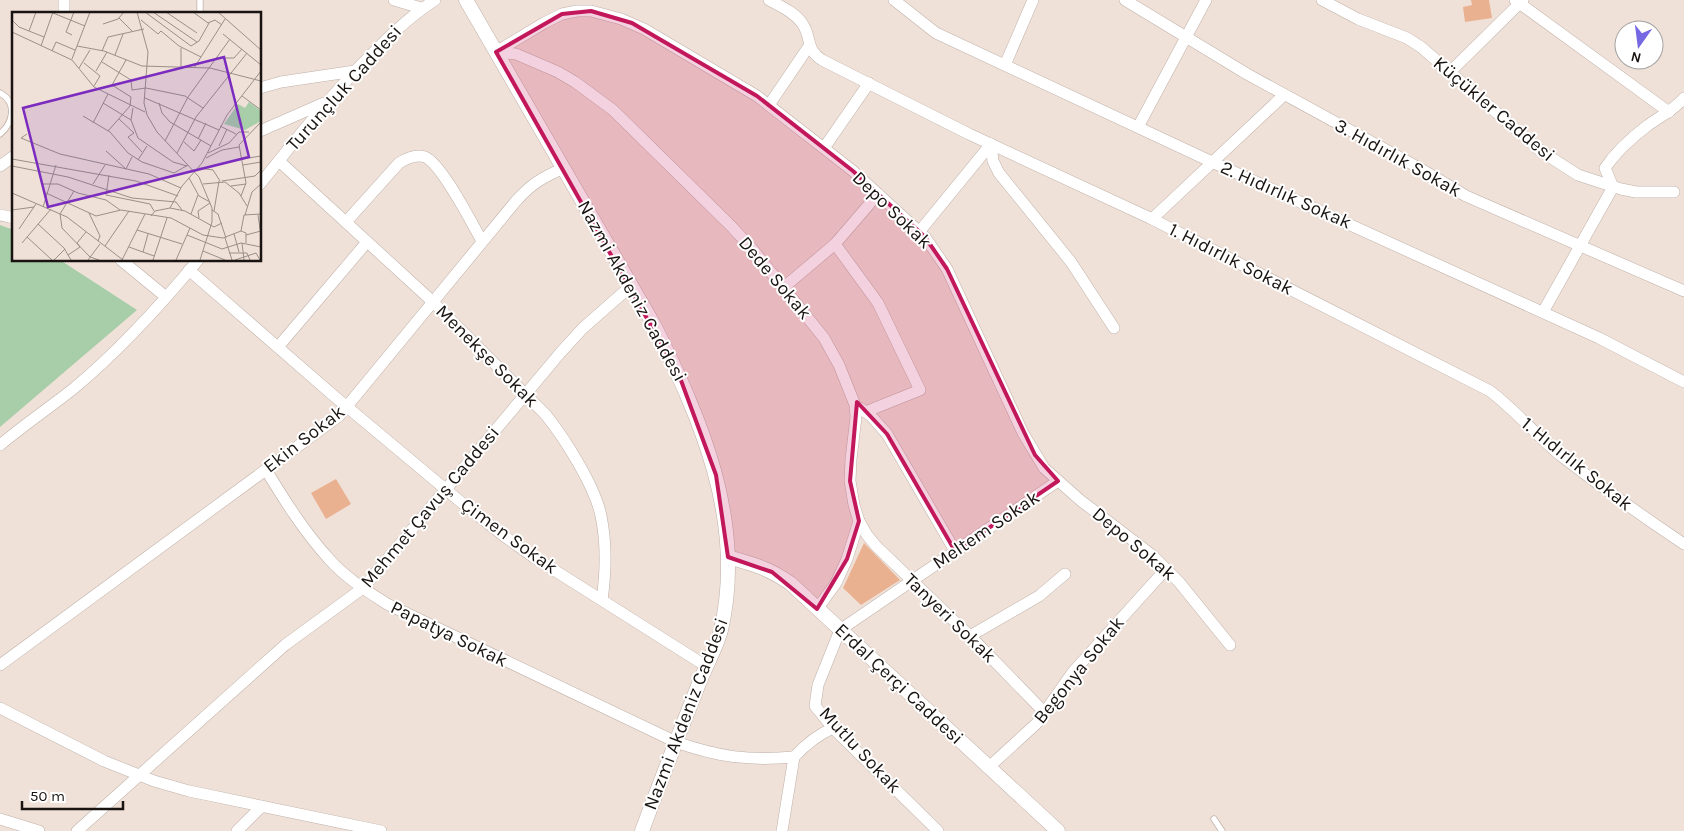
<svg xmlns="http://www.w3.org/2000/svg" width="1684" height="831" viewBox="0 0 1684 831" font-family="Karla,sans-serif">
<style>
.green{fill:#a7cea8}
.building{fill:#eab191}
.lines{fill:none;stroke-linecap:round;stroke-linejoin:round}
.service-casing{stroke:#bfb0a8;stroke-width:7}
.minor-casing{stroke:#bfb0a8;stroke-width:12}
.tertiary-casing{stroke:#bfb0a8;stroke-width:15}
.service{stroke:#fff;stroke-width:5.5}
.minor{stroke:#fff;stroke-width:11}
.tertiary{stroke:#fff;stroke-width:14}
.marked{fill:#c2185b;fill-opacity:0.2;stroke:#c2185b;stroke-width:4;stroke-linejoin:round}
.labels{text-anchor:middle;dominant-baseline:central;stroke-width:4;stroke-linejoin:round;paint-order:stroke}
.street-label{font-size:19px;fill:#191411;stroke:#fff}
.inset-road{fill:none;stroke:#9a8f88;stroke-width:1}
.view{fill:#7b2cbf;fill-opacity:0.15;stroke:#7b2cbf;stroke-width:2.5}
.inset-edge{fill:none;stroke:#191411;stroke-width:2.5}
</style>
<rect width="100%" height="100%" fill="#f0e1d8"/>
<!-- green -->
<polygon class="green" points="0,225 14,230 14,260 60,260 137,310 0,427"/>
<!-- building -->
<g class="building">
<polygon points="1471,0 1489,0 1492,18 1465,22 1463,7 1472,5"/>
<polygon points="336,479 351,504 326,519 311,493"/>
<polygon points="864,543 900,580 861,605 843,588"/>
</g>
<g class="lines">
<!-- service casing -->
<g class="service-casing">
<g id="service">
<polyline points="200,14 200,0"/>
<path d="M0,93C18,103 13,123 0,134"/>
<polyline points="1214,819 1222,831"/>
</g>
</g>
<!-- minor casing -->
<g class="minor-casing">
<g id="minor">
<polyline points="64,0 64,14"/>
<polyline points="394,0 421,8"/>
<path d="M769,0C780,6 794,12 802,23C812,37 805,49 822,60L969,134L1150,218L1490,391C1515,410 1536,435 1560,455C1600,486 1642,516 1684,544"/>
<polyline points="894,0 936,33 1212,162 1599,338 1684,382"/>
<polyline points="1125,0 1247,74 1421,169 1466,196 1684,291"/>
<polyline points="1322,0 1358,19 1407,38 1421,47 1542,152 1578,175 1621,189 1636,192 1674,192"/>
<polyline points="1515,0 1669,112"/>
<polyline points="496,52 544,23 562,14 577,11 591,11 621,19 644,29 757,96 853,171 925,237 947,269 1023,433 1044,468 1080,500 1152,555 1179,582 1230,645"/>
<polyline points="496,52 516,54 558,72 575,82 613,110 731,226 754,251 824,338 839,365 855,405 856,417 851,459 850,481 854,505 859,521 847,559 836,583 817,609"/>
<polyline points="1005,65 1033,0"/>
<polyline points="1451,71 1523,0"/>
<polyline points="260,88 281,82 355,71"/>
<polyline points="769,105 809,46"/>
<polyline points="1138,127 1206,0"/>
<polyline points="260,131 324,103"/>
<polyline points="991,144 993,161 999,173 1071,262 1114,328"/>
<polyline points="824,148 869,83"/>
<path d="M279,161L433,302L546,415C565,439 595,486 601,516C607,545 606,572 602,600"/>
<polyline points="0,166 14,156"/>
<path d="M260,184C295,141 329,97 368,58C389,36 410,16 435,0"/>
<polyline points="0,215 14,218"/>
<polyline points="1152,219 1284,95"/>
<path d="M346,222L399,163C407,158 416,154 425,157C442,164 472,224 482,241"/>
<polyline points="919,232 991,144"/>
<polyline points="835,244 878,303 920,390 865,412"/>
<polyline points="121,260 166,297"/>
<polyline points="189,270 334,396 462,503 504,536 535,558 706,666"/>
<polyline points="784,287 835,244 878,194"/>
<path d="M1543,312L1613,187L1605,168C1616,152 1631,138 1647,126C1659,117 1674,110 1684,98"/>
<polyline points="278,347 367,242"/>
<polyline points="860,408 871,416 887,434 955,551"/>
<path d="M0,445C24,425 49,408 73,389C119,351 160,306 198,260"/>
<path d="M266,470C285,501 305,533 330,560C346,578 367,591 387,604L676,742C718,757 749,761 794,757L782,831"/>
<polyline points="859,521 867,535 876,546 975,641 1044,712"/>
<polyline points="970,636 1039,596 1065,574"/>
<path d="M0,665L339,416L516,201C531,184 543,177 564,168"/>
<polyline points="0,708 104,761 154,781 189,791 381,831"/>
<path d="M794,757C806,744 817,735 833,728"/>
<polyline points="989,767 1037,723 1073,672 1166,569"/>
<polyline points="0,819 39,831"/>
<polyline points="77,831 285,645 363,588 561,352 583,328 632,285"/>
<polyline points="237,831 262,806"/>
<polyline points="938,831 833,728 815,706 818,685 840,630 1058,481"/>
</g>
</g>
<!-- tertiary casing -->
<g class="tertiary-casing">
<g id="tertiary">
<path d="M466,0L654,325C701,419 746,522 721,630C716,649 705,667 698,686C679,734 660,782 642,831"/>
<path d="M728,557C753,564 768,568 790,583L1058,831"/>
</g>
</g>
<!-- service -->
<use href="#service" class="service"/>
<!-- minor -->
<use href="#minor" class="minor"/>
<!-- tertiary -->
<use href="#tertiary" class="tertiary"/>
</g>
<!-- marked area -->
<path class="marked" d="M591,11L632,23L757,96L853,171L925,237L947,269L1035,455L1058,481L955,551L887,434L857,402L850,481L859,521L847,559L817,609L772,572L728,557L716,475L679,375L496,52L562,14Z"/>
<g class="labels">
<!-- street labels -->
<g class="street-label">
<text transform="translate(344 88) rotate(-48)">Turunçluk Caddesi</text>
<text transform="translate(1494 109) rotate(40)">Küçükler Caddesi</text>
<text transform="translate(1398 158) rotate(29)">3. Hıdırlık Sokak</text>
<text transform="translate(1286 195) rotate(24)">2. Hıdırlık Sokak</text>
<text transform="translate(892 210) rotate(44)">Depo Sokak</text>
<text transform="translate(1231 259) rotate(27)">1. Hıdırlık Sokak</text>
<text transform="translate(775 278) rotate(50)">Dede Sokak</text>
<text transform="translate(632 291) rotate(61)">Nazmi Akdeniz Caddesi</text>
<text transform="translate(487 356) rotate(45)">Menekşe Sokak</text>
<text transform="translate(304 439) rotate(-38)">Ekin Sokak</text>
<text transform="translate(1577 464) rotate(39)">1. Hıdırlık Sokak</text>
<text transform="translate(430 507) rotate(-50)">Mehmet Çavuş Caddesi</text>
<text transform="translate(986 530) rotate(-34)">Meltem Sokak</text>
<text transform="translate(509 536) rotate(36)">Çimen Sokak</text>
<text transform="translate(1134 544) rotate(40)">Depo Sokak</text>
<text transform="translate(950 618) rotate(44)">Tanyeri Sokak</text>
<text transform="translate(449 634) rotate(26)">Papatya Sokak</text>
<text transform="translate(1079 670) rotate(-51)">Begonya Sokak</text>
<text transform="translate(899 684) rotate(43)">Erdal Çerçi Caddesi</text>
<text transform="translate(686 714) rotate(-69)">Nazmi Akdeniz Caddesi</text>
<text transform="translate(860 750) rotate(47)">Mutlu Sokak</text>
</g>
</g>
<!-- overview -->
<g transform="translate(12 12)">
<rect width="249" height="249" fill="#f0e1d8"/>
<path d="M237,90L249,99V109L233,118L212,112L226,92L233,96Z" fill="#a7cea8"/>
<path class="inset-road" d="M125,0L136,40L132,91L135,103L145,120L187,165L200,196V210L188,248M133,0L179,34L187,29L197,11M141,0L185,30M154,0L185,21M181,0L196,11L203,8L210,13M206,0L249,38M41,1L73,14M107,6L120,19M0,8L7,15L32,25M129,8L146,22L149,19L167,34L189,45M91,12L106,7L112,0M17,19L24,0M0,20L60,48L82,75L133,100M211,22L249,53M60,23L54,20L62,0M29,34L41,0M65,34L92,39L130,54L198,56L249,69M40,39L44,30L63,38M90,39L96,25L132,17M103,43L111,22M204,46H222L230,37M60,47L78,0M90,50L119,68L120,78L134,76L173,84L191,96M72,51L88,64L82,74M67,56L78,38M182,56L213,7M169,57V36M84,59L95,40M230,84L249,98M133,86L207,118M91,91L119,108M147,91L150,101L158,110L199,134M121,96L119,108L126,126L161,150L175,154M71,104L98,120L116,141L130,150L162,161L176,153M107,107L122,121M81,111L96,82M208,114L224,122M96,119L118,94L119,85L100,73L114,48M122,121L116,125L130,140M15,122L9,126L48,142L137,162L169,176M186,127L194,111M153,129L176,85L218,27M172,130L182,139L189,128M207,134L215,117M94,139L114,157L120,145M165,141L184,105L235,41M196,141L217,131L227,120H237M194,146L210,138L227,135M0,147L124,169L166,184M230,147L249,144M126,148L135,134M231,153L249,150M0,154L56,165L120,186L164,190L170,198M187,156L201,158L208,169M97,163L94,183L138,192L142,199M177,166L187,184L198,190M210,169L243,164L249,158M31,172H46L66,181L94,188L108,198M81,172L93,153M191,172L213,170L227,181L235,194M219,174L234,172M62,179L48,202L50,216L78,245L87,248M0,181L55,205L111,248M34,181L84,204L109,198L159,206L191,223L211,226L229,219L232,203L249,202M229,184L234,171L227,133L249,110M31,195L44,153M158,196L170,174L190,151L215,103L249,59M0,198L22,195M200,198L206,202L214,226M202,199L207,169M77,201L88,224L86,229M179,202L186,183M233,203L240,180L249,172M246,203L249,223M139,204L143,199L158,196L173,199L202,215L210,211M187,206L186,199L198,191M26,212L52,236L59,248M7,217L24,192M125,218L170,232M229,219L234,221V231M222,222L227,240M175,223L210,237L229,231L249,235M234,223L249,219M15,225L40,248M213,226L220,248M10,231L39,197M230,231L232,248M93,234L117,199M117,235L142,244M191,239L213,248M131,240L136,222M217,241H235L238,248M56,243L68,235L65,231L74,220M42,248L53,237M76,248L88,232M110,248L133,202M141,248L155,206M164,248L178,216M223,248L244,241L248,248"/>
<path class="view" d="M212,45L237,145L36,195L11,96Z"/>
<rect width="249" height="249" class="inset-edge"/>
</g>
<!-- north arrow -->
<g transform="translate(1639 45) rotate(194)"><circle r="24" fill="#ffffff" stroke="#a3a1a0"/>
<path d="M0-4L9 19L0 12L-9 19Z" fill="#7667e2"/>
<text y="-8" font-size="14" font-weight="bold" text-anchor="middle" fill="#191411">N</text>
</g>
<!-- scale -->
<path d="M22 801v8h101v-8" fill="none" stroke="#191411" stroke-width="2.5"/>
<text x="30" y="801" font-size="15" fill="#191411" stroke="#ffffff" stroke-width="4" paint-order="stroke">50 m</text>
</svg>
